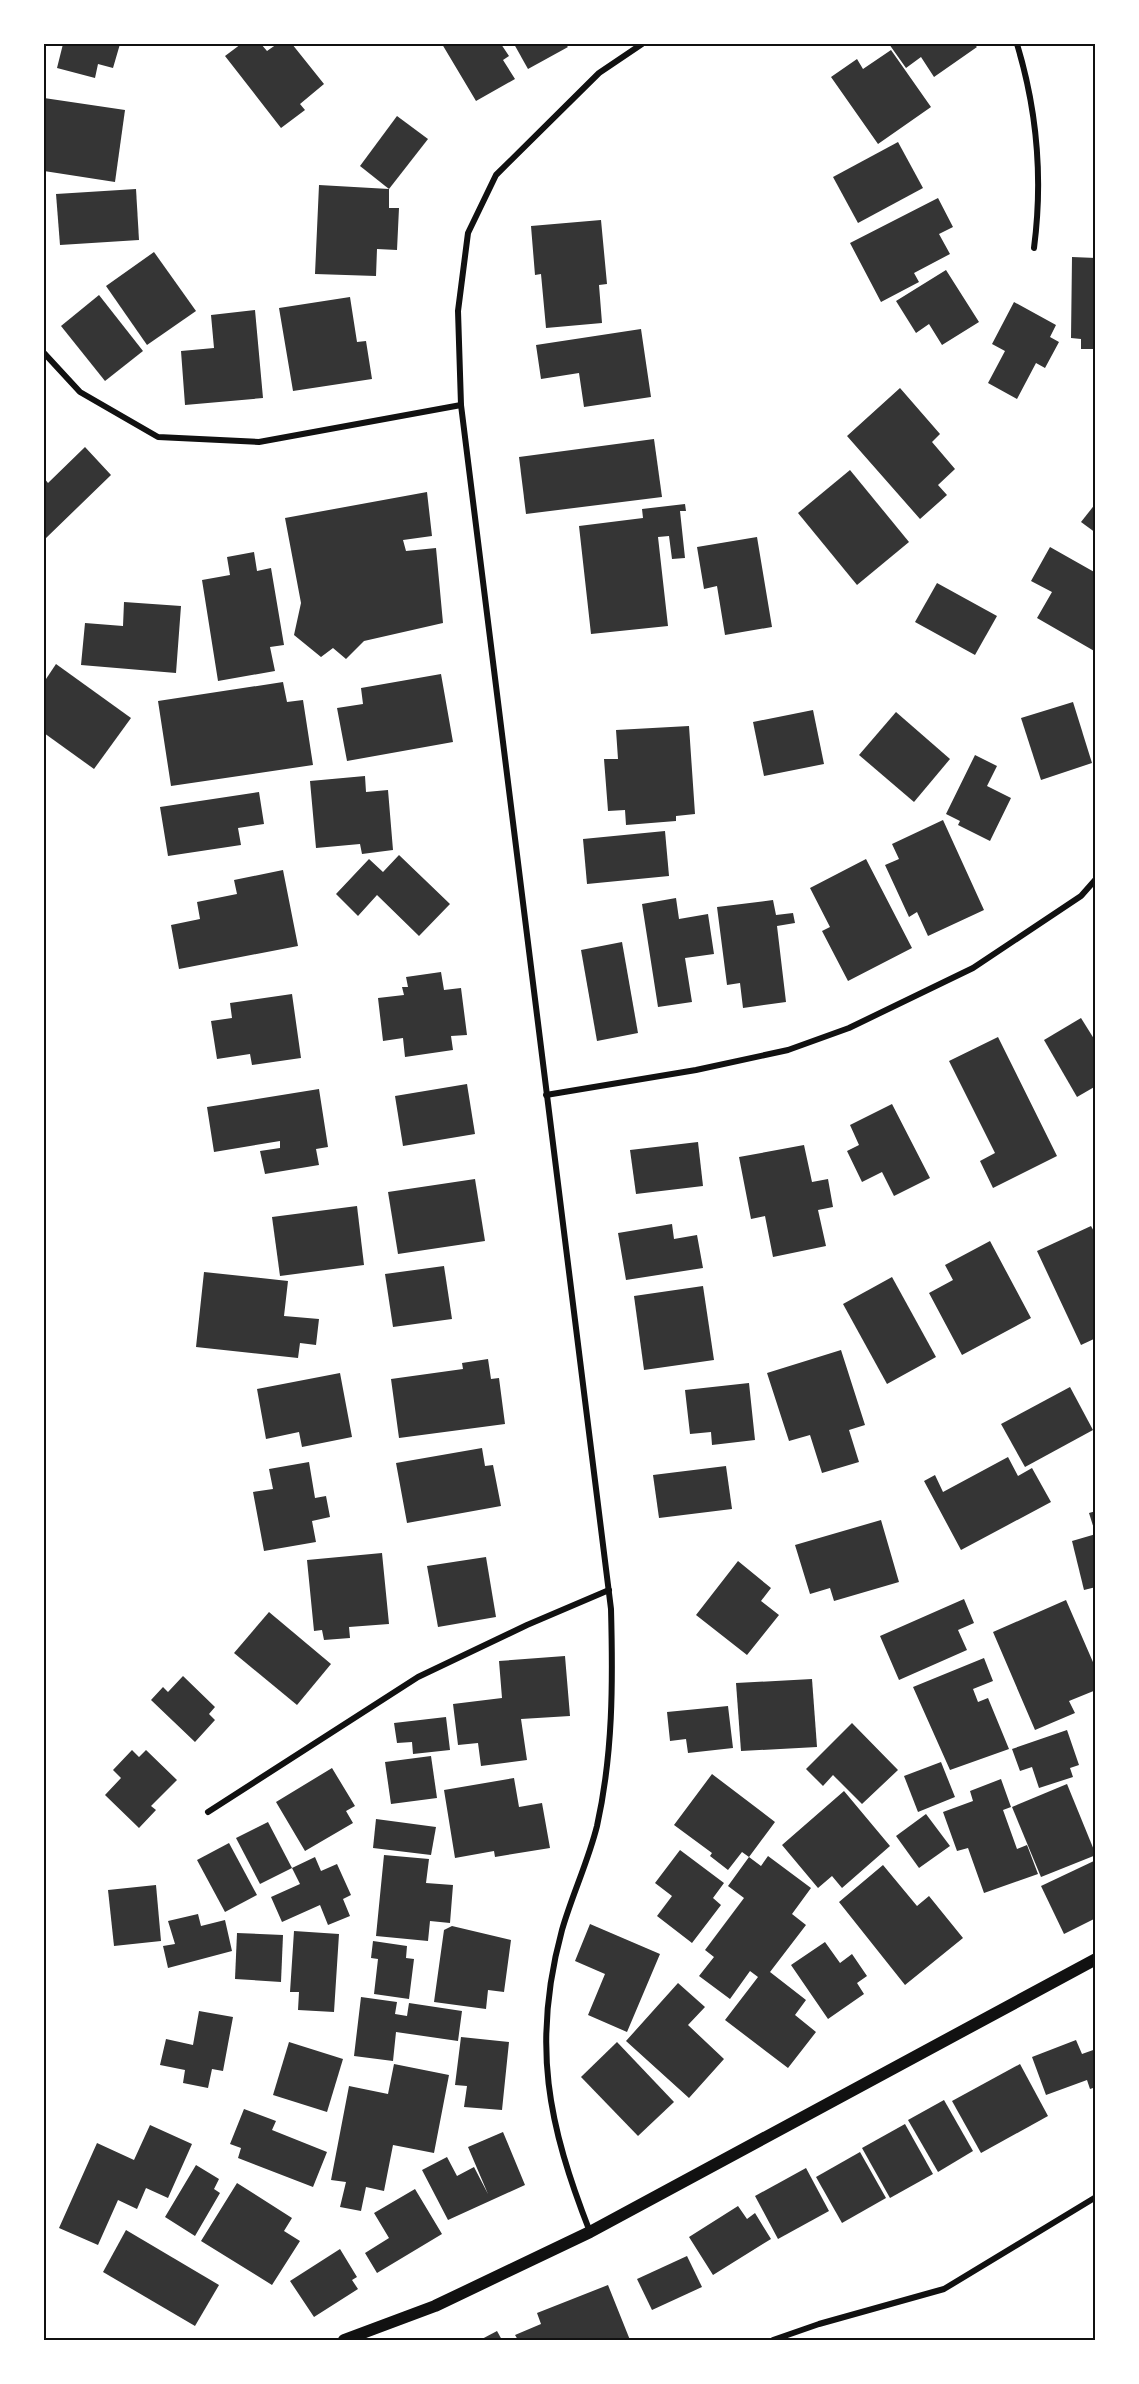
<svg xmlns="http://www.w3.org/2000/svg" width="1139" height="2384" viewBox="0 0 1139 2384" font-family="'Alegreya Sans',sans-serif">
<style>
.building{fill:#353535}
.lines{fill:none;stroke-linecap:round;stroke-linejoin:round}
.minor{stroke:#111;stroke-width:6}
.secondary{stroke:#111;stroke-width:12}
.neatline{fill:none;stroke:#111;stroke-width:2}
</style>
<rect width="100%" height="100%" fill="#fff"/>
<!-- building -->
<g class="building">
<polygon points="63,44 120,44 113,68 98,64 95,78 57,68"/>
<polygon points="241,44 261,44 267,51 277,44 292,44 324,84 300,104 305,110 281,128 225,56"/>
<polygon points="442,44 501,44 509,56 503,60 515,79 476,101"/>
<polygon points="514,44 565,44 568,47 528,69"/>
<polygon points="889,44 974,44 977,47 934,77 921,57 906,68"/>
<polygon points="891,50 931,107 878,144 831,77 857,59 863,69"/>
<polygon points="44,98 125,110 115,182 44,171"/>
<polygon points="397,116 428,139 389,189 360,166"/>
<polygon points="898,142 923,188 858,223 833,177"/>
<polygon points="319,185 389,189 389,208 399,208 397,250 377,249 376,276 315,274"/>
<polygon points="136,189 139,240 60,245 56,194"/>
<polygon points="938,198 953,227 939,234 950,254 914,273 919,282 881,302 850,243"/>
<polygon points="601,220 607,284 599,285 602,323 546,328 541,274 535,275 531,226"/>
<polygon points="154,252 196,311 147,345 106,286"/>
<polygon points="1072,257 1096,258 1096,349 1081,349 1081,339 1071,338"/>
<polygon points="946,270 979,322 942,345 929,324 916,333 896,301"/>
<polygon points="99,295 143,351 105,381 61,326"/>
<polygon points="350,297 357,342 366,341 372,379 293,391 279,308"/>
<polygon points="1014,302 1056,325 1050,337 1059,342 1045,368 1036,363 1017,399 988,383 1005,351 992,344"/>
<polygon points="255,310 263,398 185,405 181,351 214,348 211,315"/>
<polygon points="641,329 651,397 584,407 579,373 541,379 536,345"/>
<polygon points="900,388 940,434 932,442 955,469 938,485 947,495 920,519 847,436"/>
<polygon points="654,439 662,497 526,514 519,457"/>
<polygon points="85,447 111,475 44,540 44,478 48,483"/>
<polygon points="850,470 909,542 857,585 798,513"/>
<polygon points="427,492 432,536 403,540 406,551 436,548 443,623 364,641 346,659 333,648 321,657 294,635 301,603 285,518"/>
<polygon points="1096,503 1096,533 1081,522"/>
<polygon points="685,504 686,511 680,511 685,558 672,559 669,536 658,537 668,626 591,634 579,526 643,518 642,509"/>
<polygon points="757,537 772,627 725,635 717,586 704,589 697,547"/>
<polygon points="1050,547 1096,573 1096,652 1037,618 1052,592 1031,581"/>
<polygon points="254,552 257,571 271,568 284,645 270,647 275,671 218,681 202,580 230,575 227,557"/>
<polygon points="937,583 997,616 975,655 915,622"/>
<polygon points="124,602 181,606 176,673 81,665 85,623 123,626"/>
<polygon points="56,664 131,718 94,769 44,733 44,682"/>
<polygon points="441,674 453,742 347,761 337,708 363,704 361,688"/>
<polygon points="283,682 287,702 303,700 313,765 171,786 158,701"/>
<polygon points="1073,702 1092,763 1041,780 1021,718"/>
<polygon points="813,710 824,764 764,776 753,722"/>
<polygon points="896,712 950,759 914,802 859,755"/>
<polygon points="689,726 695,814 676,816 676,821 626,825 625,810 608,811 604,759 618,759 616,730"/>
<polygon points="975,755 997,766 987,786 1011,798 990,841 958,825 960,821 946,814"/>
<polygon points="365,776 366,792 388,790 393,850 362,854 360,844 316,848 310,781"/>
<polygon points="259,792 264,824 238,828 241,845 168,856 160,807"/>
<polygon points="943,820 984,910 928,936 917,912 909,917 885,865 899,859 892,844"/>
<polygon points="665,831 669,876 587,884 583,839"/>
<polygon points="399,855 450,904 419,936 377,895 358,916 336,894 369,859 383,872"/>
<polygon points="866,859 912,948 848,981 822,931 830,927 810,888"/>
<polygon points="283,870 298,946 179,969 171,925 200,919 197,902 237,894 234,880"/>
<polygon points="676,898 679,919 708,914 714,954 685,958 692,1002 658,1007 642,904"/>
<polygon points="773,900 776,915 793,913 795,923 777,926 786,1002 743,1008 740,983 727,985 717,907"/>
<polygon points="622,942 638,1033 597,1041 581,950"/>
<polygon points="441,972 444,990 461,988 467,1035 451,1036 453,1050 405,1057 403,1038 383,1041 378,998 404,995 402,987 408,987 406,977"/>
<polygon points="292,994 301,1058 252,1065 250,1054 217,1059 211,1021 232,1018 230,1003"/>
<polygon points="1081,1018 1096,1042 1096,1086 1077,1097 1044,1040"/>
<polygon points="998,1037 1057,1156 993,1188 980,1161 995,1153 949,1061"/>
<polygon points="467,1084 475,1134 403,1146 395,1096"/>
<polygon points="319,1089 328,1147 316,1149 319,1165 265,1174 260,1151 280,1148 280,1141 214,1152 207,1107"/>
<polygon points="892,1104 930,1178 894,1196 882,1172 862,1182 847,1151 859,1145 850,1125"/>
<polygon points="698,1142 703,1186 636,1194 630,1150"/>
<polygon points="804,1145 812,1182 828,1179 833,1207 818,1210 826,1246 773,1257 765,1216 751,1219 739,1157"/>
<polygon points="475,1179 485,1241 398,1254 388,1192"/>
<polygon points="357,1206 364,1265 280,1276 272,1217"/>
<polygon points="672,1224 674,1239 697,1235 703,1268 626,1280 618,1233"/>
<polygon points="1091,1226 1096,1235 1096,1338 1081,1345 1037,1251"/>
<polygon points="990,1241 1031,1318 962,1355 929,1293 953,1280 945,1265"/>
<polygon points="444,1266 452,1319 393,1327 385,1274"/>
<polygon points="204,1272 288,1281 284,1316 319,1319 316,1345 300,1343 298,1358 196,1347"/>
<polygon points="892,1277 936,1357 887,1384 843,1304"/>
<polygon points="703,1286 714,1360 644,1370 634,1296"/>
<polygon points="841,1350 865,1425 849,1430 859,1462 822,1473 810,1435 789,1441 767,1373"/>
<polygon points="488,1359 491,1379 499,1378 505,1424 399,1438 391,1379 463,1369 462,1363"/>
<polygon points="340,1373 352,1437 302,1447 299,1432 266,1439 257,1389"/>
<polygon points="749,1383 755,1440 712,1445 711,1432 690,1434 685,1390"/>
<polygon points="1070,1387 1093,1430 1025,1467 1001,1424"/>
<polygon points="482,1448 485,1466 493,1465 501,1506 407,1523 396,1463"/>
<polygon points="1008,1457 1018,1476 1032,1468 1051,1502 961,1550 924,1481 935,1475 943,1492"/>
<polygon points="309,1462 315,1498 326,1496 330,1517 312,1521 316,1542 264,1551 253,1492 273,1489 269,1469"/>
<polygon points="726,1466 732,1509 659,1518 653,1475"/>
<polygon points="1096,1511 1096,1532 1095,1532 1089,1513"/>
<polygon points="881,1520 899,1582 834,1601 830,1588 810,1594 795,1545"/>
<polygon points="1096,1534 1096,1587 1084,1590 1072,1541"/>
<polygon points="382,1553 389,1624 349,1627 350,1638 324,1640 322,1630 314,1631 307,1560"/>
<polygon points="486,1557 496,1617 438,1627 427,1566"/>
<polygon points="738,1561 771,1588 761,1601 779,1615 747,1655 696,1615"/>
<polygon points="964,1599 974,1623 958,1630 967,1650 899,1680 880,1636"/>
<polygon points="1066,1600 1096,1669 1096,1690 1069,1701 1075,1713 1035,1730 993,1632"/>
<polygon points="269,1612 331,1664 297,1705 234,1653"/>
<polygon points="565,1656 570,1716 521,1719 527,1760 481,1766 478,1743 458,1745 453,1704 502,1698 499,1661"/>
<polygon points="984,1658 993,1681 973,1689 978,1702 988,1698 1009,1749 950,1770 913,1687"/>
<polygon points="183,1676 215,1707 209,1714 215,1720 195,1742 151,1700 163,1687 168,1692"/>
<polygon points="812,1679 817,1747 741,1751 736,1683"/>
<polygon points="728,1706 733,1748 688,1753 686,1739 670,1741 667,1712"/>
<polygon points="446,1717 450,1750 413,1754 412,1742 397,1743 394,1723"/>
<polygon points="852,1723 898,1770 862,1804 833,1775 823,1786 806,1769"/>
<polygon points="1067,1730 1079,1765 1070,1768 1073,1777 1039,1788 1032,1767 1020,1771 1012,1749"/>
<polygon points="132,1750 139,1757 146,1750 177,1780 151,1806 156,1810 139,1828 105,1795 121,1778 113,1770"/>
<polygon points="431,1756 437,1798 391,1804 385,1762"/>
<polygon points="941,1762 955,1797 918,1812 904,1776"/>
<polygon points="332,1768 355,1806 346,1811 353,1823 305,1851 276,1802"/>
<polygon points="712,1774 775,1822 749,1857 742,1852 728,1870 710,1856 712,1853 674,1825"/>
<polygon points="514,1778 519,1807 542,1803 550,1848 495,1857 494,1851 455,1858 444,1790"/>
<polygon points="1001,1779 1011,1807 1003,1810 1017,1849 1027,1845 1038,1874 984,1893 968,1848 957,1851 943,1812 973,1801 970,1791"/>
<polygon points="1067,1784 1096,1855 1041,1877 1012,1807"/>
<polygon points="844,1791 890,1846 842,1888 832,1876 818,1888 782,1845"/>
<polygon points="926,1814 950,1846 919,1868 896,1836"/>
<polygon points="376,1819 436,1827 431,1855 373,1848"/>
<polygon points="268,1822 292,1868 260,1884 236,1838"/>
<polygon points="229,1843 257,1895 225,1912 197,1860"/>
<polygon points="680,1850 724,1883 713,1898 721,1905 692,1943 657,1916 672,1896 655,1883"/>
<polygon points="384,1855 429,1859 426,1883 453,1885 450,1923 430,1921 428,1941 376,1936"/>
<polygon points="768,1856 811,1888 792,1914 806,1925 770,1972 806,2000 795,2015 816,2032 788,2068 725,2020 758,1977 750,1971 730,1999 699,1976 714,1957 705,1950 744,1898 728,1886 749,1857 761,1866"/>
<polygon points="315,1857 321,1871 337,1864 351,1895 343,1899 350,1916 328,1925 320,1905 282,1922 271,1897 300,1884 292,1868"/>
<polygon points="1096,1860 1096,1918 1064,1934 1041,1886"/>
<polygon points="883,1865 917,1906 929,1896 963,1938 905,1985 839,1902"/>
<polygon points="156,1885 161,1941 114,1946 108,1890"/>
<polygon points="198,1914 201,1926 225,1920 232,1951 168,1968 163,1946 175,1944 168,1921"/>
<polygon points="590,1924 660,1954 627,2032 588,2015 605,1974 575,1961"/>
<polygon points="452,1926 511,1940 504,1992 488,1990 486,2009 434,2002 444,1930"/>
<polygon points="294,1931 339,1934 334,2012 298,2010 299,1992 290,1992"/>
<polygon points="237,1933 283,1935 281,1982 235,1979"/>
<polygon points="373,1941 407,1946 406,1958 414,1959 409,1999 374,1994 378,1959 371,1958"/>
<polygon points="825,1942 840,1963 852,1954 867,1976 857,1983 864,1994 828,2019 791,1965"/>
<polygon points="678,1983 705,2007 688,2025 724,2059 689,2098 626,2041"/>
<polygon points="361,1997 397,2002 395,2014 407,2016 409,2003 462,2011 458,2041 396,2032 393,2061 354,2056"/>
<polygon points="199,2011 233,2017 223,2071 212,2069 208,2088 183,2083 185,2070 160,2065 166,2039 193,2045"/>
<polygon points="461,2037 509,2042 502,2110 464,2107 467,2086 455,2085"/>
<polygon points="1076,2040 1082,2054 1096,2049 1096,2087 1090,2089 1087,2080 1046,2095 1032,2057"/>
<polygon points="289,2042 343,2059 327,2112 273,2095"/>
<polygon points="617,2042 674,2102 638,2136 581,2077"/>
<polygon points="394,2064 449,2075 434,2153 393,2145 384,2191 366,2187 361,2211 340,2207 346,2182 331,2180 349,2086 388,2094"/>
<polygon points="1020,2064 1048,2116 981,2153 952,2101"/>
<polygon points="944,2100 973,2151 938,2172 908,2120"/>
<polygon points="244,2109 276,2121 272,2130 327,2152 313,2187 238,2158 241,2148 230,2144"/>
<polygon points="905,2124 933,2174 890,2198 862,2148"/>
<polygon points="150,2125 192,2144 168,2198 146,2188 137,2209 118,2200 98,2245 59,2228 97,2143 134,2160"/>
<polygon points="503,2132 525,2185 448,2220 422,2170 447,2157 457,2176 474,2167 488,2194 468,2147"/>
<polygon points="860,2152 886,2198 842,2223 816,2177"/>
<polygon points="196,2165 219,2179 214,2189 220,2193 195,2236 165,2217"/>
<polygon points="806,2168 829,2211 778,2239 755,2196"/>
<polygon points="237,2183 292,2218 284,2231 300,2241 272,2285 201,2241"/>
<polygon points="415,2189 442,2234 377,2273 365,2253 389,2238 374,2213"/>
<polygon points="738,2206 747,2219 755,2213 771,2239 713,2275 689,2237"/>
<polygon points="126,2230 219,2285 195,2326 103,2272"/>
<polygon points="340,2249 357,2277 352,2280 358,2289 314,2317 290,2281"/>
<polygon points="687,2256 702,2287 652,2310 637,2279"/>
<polygon points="608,2285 630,2340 518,2340 515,2335 541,2324 537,2313"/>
<polygon points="497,2331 502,2340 480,2340"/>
</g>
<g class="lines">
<!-- minor -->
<g class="minor">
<path d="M1017,44C1037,110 1043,179 1034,248"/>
<polyline points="44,353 80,392 158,437 259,442 461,405"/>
<polyline points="546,1095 696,1070 788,1050 849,1028 973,968 1081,896 1096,879"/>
<polyline points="208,1812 418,1677 527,1625 609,1590"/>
<path d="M590,2232C548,2125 531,2044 562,1930C572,1895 588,1862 597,1826C613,1754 613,1683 611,1609L461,405L458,311L468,233L496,175L599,73L642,44"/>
<polyline points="773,2340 819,2324 944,2289 1096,2197"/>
</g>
<!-- secondary -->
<polyline class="secondary" points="344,2340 435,2306 590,2232 1096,1959"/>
</g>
<!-- border -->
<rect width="1139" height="2384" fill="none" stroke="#ffffff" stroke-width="90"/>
<rect x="45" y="45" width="1049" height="2294" class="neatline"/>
</svg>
